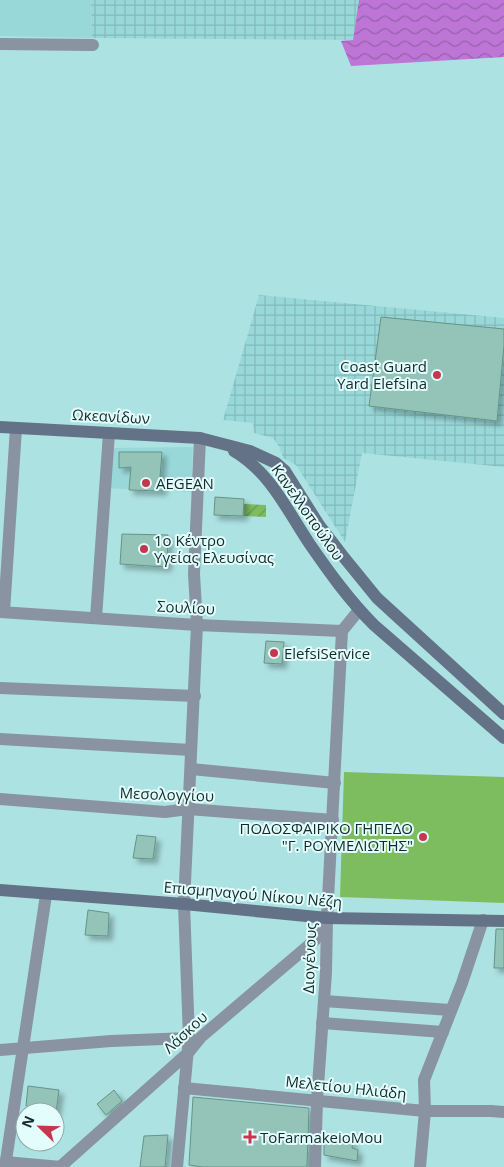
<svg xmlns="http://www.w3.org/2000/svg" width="504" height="1167" viewBox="0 0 504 1167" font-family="'Open Sans',sans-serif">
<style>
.built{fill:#99d8d9}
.industrial{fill:url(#industrial-grid)}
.grass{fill:#7dbd60}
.garden{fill:url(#garden-furrows)}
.water{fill:url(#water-waves)}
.building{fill:#94c4b7;stroke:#659387;filter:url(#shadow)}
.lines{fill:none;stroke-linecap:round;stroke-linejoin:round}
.street{stroke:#8993a1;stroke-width:12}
.secondary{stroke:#647287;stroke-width:12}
.poi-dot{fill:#c6364c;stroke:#e3fdfd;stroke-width:2}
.labels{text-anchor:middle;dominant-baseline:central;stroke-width:4;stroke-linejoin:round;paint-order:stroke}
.poi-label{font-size:15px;fill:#152a2a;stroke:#e3fdfd;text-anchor:start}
.street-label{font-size:15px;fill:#152a2a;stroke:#e3fdfd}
</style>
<defs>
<pattern id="industrial-grid" width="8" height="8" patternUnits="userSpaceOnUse" patternTransform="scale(1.25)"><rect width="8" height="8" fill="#99d8d9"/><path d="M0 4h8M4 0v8" fill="none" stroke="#83baba"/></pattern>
<pattern id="garden-furrows" width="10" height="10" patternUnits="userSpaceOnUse" patternTransform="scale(1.25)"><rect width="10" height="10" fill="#7dbd60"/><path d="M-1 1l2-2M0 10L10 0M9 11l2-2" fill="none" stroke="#659a4f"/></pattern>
<pattern id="water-waves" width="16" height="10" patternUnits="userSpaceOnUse" patternTransform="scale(1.25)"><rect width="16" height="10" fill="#bd75d6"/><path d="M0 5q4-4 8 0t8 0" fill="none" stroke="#9860ae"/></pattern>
<filter id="shadow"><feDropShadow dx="4.5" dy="4.5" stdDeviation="2.5" flood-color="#0004"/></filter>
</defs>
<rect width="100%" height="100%" fill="#ade2e2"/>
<!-- built -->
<g class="built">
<polygon points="0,0 91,0 92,38 0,36"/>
<polygon points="193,447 191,492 104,488 108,448"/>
</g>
<!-- industrial -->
<g class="industrial">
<polygon points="91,0 359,0 353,40 92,38"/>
<polygon points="259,295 504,318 504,467 362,453 345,542 296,465 283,458 280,448 273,438 254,433 253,423 223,420"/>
</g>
<!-- grass -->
<polygon class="grass" points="344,772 504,777 504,903 340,897"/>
<!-- garden -->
<polygon class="garden" points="244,504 266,505 266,517 243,516"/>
<!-- water -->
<polygon class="water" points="359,0 504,0 504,57 351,66 341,41 353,40"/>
<!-- building -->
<g class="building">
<polygon points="381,317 504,329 504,345 497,421 369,406"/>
<polygon points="119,452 162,452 160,477 163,477 162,491 129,490 131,467 119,468"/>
<polygon points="215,497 244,499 243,516 214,515"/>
<polygon points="122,534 168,535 167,567 120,564"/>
<polygon points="266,641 284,642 282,664 264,663"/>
<polygon points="137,835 156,837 153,859 133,858"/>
<polygon points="88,910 109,913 108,936 85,935"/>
<polygon points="496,929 504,929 504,968 494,968"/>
<polygon points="28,1086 59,1090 56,1112 26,1106"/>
<polygon points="114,1090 122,1101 106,1115 97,1104"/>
<polygon points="193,1097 309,1108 307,1167 203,1167 189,1165"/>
<polygon points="168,1135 165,1167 140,1167 144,1136"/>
<polygon points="329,1137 353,1141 352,1148 358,1150 357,1161 324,1155 324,1143 328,1144"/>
</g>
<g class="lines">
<!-- street -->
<g class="street">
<polyline points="0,44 93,45"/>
<polyline points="0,612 197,625 342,631 359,610"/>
<polyline points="4,612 16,428"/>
<polyline points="96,618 109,433"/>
<polyline points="0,688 195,696"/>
<polyline points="0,739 191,750"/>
<polyline points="191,769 335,783"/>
<polyline points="0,799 165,812 188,809 333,820"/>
<polyline points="324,1001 450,1010"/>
<polyline points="322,1023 443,1032"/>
<polyline points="0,1050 111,1041 189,1038"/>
<polyline points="184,1088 425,1111 491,1111 504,1112"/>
<polyline points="5,1162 61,1167"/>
<polyline points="5,1167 46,895"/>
<polyline points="60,1167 188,1053 201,1037 315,940 326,919"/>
<polyline points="177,1167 189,1038 184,904 197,625 194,574 200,438"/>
<polyline points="315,1167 317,1100 326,972 327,918 342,631"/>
<polyline points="420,1167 425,1111 424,1080 462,983 483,920"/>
</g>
<!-- secondary -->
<g class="secondary">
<polyline points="0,427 200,438 250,451 276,463 285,471 319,525 342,555 377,598 504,714"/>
<path d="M234,451C270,472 287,510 309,543C329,572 349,600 374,625L504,738"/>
<polyline points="0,890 184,904 327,918 504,921"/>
</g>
</g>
<!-- markers -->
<g class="poi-dot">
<circle cx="437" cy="375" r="5"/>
<circle cx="146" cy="483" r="5"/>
<circle cx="144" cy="549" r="5"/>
<circle cx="274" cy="653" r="5"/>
<circle cx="423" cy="837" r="5"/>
<path d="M247.5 1129.5h5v5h5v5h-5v5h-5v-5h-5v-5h5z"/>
</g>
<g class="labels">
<!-- poi labels -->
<g class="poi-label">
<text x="427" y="366" text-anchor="end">Coast Guard<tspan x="427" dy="17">Yard Elefsina</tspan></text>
<text x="156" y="483">AEGEAN</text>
<text x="154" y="540">1ο Κέντρο<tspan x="154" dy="17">Υγείας Ελευσίνας</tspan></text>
<text x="284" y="653">ElefsiService</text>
<text x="413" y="828" text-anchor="end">ΠΟΔΟΣΦΑΙΡΙΚΟ ΓΗΠΕΔΟ<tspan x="413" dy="17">"Γ. ΡΟΥΜΕΛΙΩΤΗΣ"</tspan></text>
<text x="260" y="1137">ToFarmakeioMou</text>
</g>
<!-- street labels -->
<g class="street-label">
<text transform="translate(111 416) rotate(3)">Ωκεανίδων</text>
<text transform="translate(308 512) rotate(55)">Κανελλοπούλου</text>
<text transform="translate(186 607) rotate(3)">Σουλίου</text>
<text transform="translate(167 794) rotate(2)">Μεσολογγίου</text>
<text transform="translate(253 894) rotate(5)">Επισμηναγού Νίκου Νέζη</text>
<text transform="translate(309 958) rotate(-88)">Διογένους</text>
<text transform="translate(185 1032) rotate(-43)">Λάσκου</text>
<text transform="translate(346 1087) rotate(6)">Μελετίου Ηλιάδη</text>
</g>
</g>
<!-- north arrow -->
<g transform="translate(40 1127) rotate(293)"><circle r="24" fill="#e3fdfd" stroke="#91a9a9"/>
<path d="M0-4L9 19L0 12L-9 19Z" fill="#c6364c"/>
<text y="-8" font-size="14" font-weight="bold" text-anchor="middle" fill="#152a2a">N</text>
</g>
</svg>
